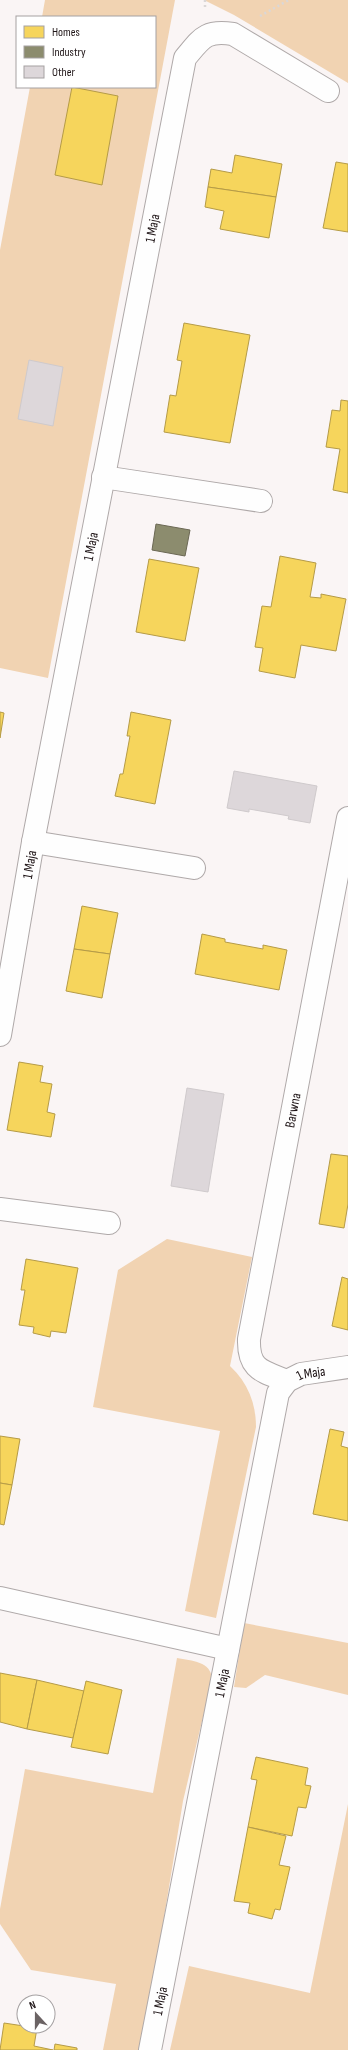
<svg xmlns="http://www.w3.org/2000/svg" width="348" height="2050" viewBox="0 0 348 2050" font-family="'Sofia Sans Condensed',sans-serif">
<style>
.green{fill:#f1d3b2}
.homes{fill:#f6d55c;stroke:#b59b47}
.industry{fill:#8c8c6e;stroke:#6b6854}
.building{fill:#ddd7da;stroke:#cfcacc}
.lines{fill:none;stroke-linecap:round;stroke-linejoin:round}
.minor-casing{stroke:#afa9a9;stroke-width:24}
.path{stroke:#dad7d7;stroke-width:2.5;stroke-dasharray:2 3;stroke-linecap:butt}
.minor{stroke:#fefefe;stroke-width:22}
.labels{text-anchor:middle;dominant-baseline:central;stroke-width:4;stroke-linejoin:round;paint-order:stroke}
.street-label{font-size:14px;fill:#1e1416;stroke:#fff}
</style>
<rect width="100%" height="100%" fill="#faf5f5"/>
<!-- green -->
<g class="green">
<polygon points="45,0 175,0 48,678 0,668 0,250 30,87 155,87 155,17 42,17"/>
<polygon points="204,0 348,0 348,83 234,15"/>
<path d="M167,1239L252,1257L230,1366C248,1383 256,1403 256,1427L216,1618L185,1611L220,1431L93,1407L118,1270Z"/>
<polygon points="244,1623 348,1643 348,1695 265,1675 246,1688 234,1687"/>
<path d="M177,1658C192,1661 211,1661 212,1679L183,1801L146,2028L140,2050H103L116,1984L31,1970L0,1924V1909L25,1769L153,1793Z"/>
<polygon points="348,1804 348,2050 170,2050 189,1966 310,1993"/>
</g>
<!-- homes -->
<g class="homes">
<polygon points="72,87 118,96 102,185 55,175"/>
<polygon points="235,155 282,164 276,197 208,187 211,169 232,173"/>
<polygon points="336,162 348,164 348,232 323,228"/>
<polygon points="208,187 276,197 269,238 220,229 224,211 205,207"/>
<polygon points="184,323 250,335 230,443 164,432 170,395 176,396 182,361 177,360"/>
<polygon points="341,400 348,401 348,493 333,490 340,449 326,447 332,410 340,411"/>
<polygon points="280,556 316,563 310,597 321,598 321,594 346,599 336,651 301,645 295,678 259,671 263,648 255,647 262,606 271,607"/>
<polygon points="149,559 199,568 185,641 136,632"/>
<polygon points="0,712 4,713 0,738"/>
<polygon points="131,712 171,720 155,804 115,796 120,774 123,774 130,736 127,736"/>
<polygon points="82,906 118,913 110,954 74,949"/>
<polygon points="202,934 225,939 225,942 263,949 263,945 287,950 279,990 195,974"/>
<polygon points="74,949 110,954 102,998 66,991"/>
<polygon points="19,1062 43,1066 40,1082 52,1084 47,1112 55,1114 51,1137 7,1130"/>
<polygon points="331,1154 348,1156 348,1204 344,1228 319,1224"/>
<polygon points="26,1259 78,1268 66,1333 51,1331 50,1337 33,1333 34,1327 19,1325 25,1290 21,1290"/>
<polygon points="342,1277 348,1279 348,1330 332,1326"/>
<polygon points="330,1429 344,1432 341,1446 348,1448 348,1521 313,1514"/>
<polygon points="0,1436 20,1439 12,1485 0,1483"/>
<polygon points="0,1483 12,1485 4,1525 0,1524"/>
<polygon points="0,1673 37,1680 27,1729 0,1722"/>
<polygon points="37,1680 84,1691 73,1738 27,1729"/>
<polygon points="86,1681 122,1690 108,1754 71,1747"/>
<polygon points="256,1757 308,1768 305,1785 311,1786 306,1808 298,1807 292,1836 248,1827 257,1780 251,1779"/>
<polygon points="248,1827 286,1836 279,1865 290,1867 280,1910 275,1909 272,1919 248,1913 250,1903 234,1901"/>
<polygon points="4,2023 37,2028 34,2046 53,2050 0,2050"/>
<polygon points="55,2044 77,2048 77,2050 54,2050"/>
</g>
<!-- industry -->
<polygon class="industry" points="156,524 190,530 185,556 152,550"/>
<!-- building -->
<g class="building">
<polygon points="29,360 63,367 53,426 18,419"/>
<polygon points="234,771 317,786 310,823 288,819 289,816 249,809 249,812 227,808"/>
<polygon points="187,1088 224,1094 208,1192 171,1186"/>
</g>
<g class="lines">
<!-- minor casing -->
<g class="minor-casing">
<g id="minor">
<polyline points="103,477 261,501"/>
<polyline points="33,842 194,868"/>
<path id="s1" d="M0,1035L33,842L185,58C202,38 205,30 233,34L328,91"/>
<polyline points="0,1209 109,1223"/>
<path id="s2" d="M287,1381C262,1371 248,1370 249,1339L348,818"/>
<polyline points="0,1598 228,1649"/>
<path id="s3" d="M150,2050L278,1393L287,1381L301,1374L348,1367"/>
</g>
</g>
<!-- path -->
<g class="path">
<polyline points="205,7 205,0"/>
<polyline points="260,16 289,0"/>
</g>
<!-- minor -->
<use href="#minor" class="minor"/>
</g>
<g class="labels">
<!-- street labels -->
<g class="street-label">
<text stroke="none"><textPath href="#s1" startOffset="821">1 Maja</textPath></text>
<text stroke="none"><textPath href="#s1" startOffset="497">1 Maja</textPath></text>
<text stroke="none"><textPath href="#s1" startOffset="173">1 Maja</textPath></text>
<text stroke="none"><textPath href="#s2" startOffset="296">Barwna</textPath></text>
<text stroke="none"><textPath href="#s3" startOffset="710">1 Maja</textPath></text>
<text stroke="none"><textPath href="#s3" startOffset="374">1 Maja</textPath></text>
<text stroke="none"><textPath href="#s3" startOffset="50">1 Maja</textPath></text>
</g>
</g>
<!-- legend -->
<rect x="16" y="16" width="140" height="72" fill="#ffffff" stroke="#a5a1a2"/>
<rect x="24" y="26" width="20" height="12" fill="#f6d55c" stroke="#a5a1a2"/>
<text x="52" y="36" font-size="12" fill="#1e1416">Homes</text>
<rect x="24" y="46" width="20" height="12" fill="#8c8c6e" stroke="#a5a1a2"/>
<text x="52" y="56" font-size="12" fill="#1e1416">Industry</text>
<rect x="24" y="66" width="20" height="12" fill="#ddd7da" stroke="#a5a1a2"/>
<text x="52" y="76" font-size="12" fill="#1e1416">Other</text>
<!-- north arrow -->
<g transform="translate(36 2014) rotate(339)"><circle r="19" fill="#ffffff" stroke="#a5a1a2"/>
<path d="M0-3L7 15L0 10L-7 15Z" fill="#6b6364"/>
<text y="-6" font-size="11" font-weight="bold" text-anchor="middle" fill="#1e1416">N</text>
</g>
</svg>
